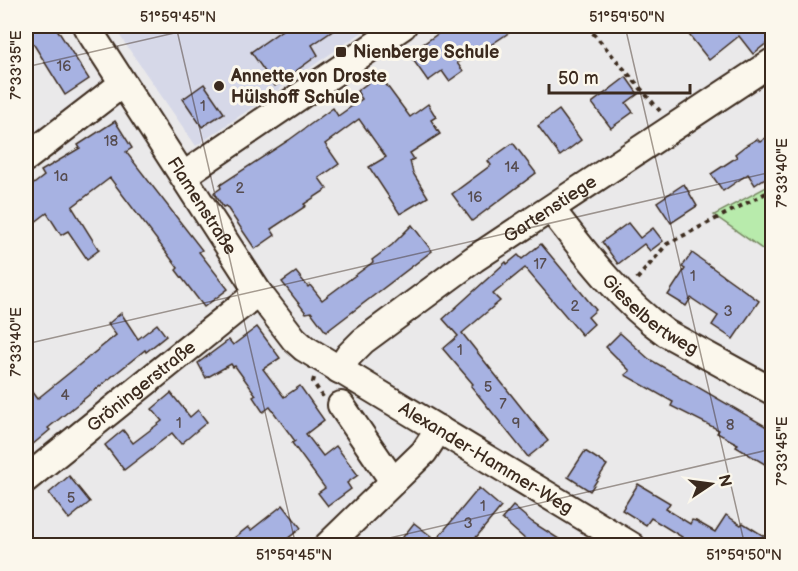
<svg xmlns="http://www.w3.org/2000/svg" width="798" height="571" viewBox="0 0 798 571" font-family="'Balsamiq Sans',sans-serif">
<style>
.built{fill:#d6d8e8}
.green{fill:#b8ebac;stroke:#7a8a65;stroke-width:1.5}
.building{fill:#a7b2e2;stroke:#3b2a1e;stroke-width:1.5}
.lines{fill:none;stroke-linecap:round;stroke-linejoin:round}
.minor-casing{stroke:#3b2a1e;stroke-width:30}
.path{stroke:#3b2a1e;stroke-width:4;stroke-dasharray:4.5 4.5;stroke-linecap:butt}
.minor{stroke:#fbf7ec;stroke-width:26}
.ticks{fill:none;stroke:#3b2a1e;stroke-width:1.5;stroke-opacity:0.45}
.poi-dot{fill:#3b2a1e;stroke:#fbf7ec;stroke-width:2}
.labels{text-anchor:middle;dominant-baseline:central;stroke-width:6;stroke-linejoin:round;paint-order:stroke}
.number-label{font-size:15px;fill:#564c4f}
.poi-label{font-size:18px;font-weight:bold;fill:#3b2a1e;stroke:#fbf7ec;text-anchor:start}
.street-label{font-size:18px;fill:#3b2a1e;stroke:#fbf7ec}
.neatline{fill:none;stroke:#3b2a1e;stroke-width:2}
.ticks-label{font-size:15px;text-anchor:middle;fill:#3b2a1e}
</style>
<rect width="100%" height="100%" fill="#eae9ea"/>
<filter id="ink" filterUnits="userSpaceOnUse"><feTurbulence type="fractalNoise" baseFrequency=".0167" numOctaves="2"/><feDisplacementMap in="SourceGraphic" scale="12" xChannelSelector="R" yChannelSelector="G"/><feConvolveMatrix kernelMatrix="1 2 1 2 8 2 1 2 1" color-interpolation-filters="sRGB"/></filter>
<g filter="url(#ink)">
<!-- built -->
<polygon class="built" points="113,26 371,26 196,146"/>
<!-- green -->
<polygon class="green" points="772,184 772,256 714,215"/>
<!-- building -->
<g class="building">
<polygon points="26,26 55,26 89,79 65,95 26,32"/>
<polygon points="288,26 340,26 312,45 318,55 275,86 251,52"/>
<polygon points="449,26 519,26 483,50 481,47 457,63 463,71 449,81 442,71 428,81 409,54"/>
<polygon points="682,26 767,26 772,32 772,39 753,54 739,36 709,60"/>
<polygon points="379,75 410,117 428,104 436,117 431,120 440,134 410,153 414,159 410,161 413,173 428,197 400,214 369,167 386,157 359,119 325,144 339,164 319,178 327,189 304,204 306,206 271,229 275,235 255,249 226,206 223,207 214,193 221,188 220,185 289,140 333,108 338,116 362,99 357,91"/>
<polygon points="626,77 638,94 626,103 633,112 611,128 592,103"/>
<polygon points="204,84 224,113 202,127 183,99"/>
<polygon points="559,110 581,140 560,156 538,126"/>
<polygon points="115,121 132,148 126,152 202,250 199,252 228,289 204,307 176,270 178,268 110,178 72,207 99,250 87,259 68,231 61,235 47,213 26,229 26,190 44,176 41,171 80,148 78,145"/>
<polygon points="772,133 772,173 755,185 748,174 723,191 711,174 737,157 735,154 745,146 757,139 760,142"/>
<polygon points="513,143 536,173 472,221 452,194 491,165 488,161"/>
<polygon points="684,184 697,206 671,223 657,202"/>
<polygon points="628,223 640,238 653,228 663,241 650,251 644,244 618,264 602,242"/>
<polygon points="412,225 432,251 326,332 311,312 306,313 282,282 296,272 308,287 310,285 322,300 373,262 372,260 392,245"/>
<polygon points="541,244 596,310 588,317 594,324 582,335 525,268 493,294 500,301 462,333 548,441 528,457 471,386 473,384 443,349 458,336 443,319 506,262 507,264 518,255 522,259"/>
<polygon points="692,253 759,301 733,339 712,325 718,316 691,298 686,306 668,295 685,269 682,267"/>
<polygon points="121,313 138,339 157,324 166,336 146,352 145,350 48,428 50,430 26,450 26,384 37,399 116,335 108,324"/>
<polygon points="257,327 280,358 263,369 284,397 300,386 324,420 306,434 323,456 336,446 358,475 347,483 351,489 328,506 318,493 325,488 292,443 295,441 270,407 263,412 253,397 256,395 235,366 233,367 231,364 206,378 198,363 229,340 233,345"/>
<polygon points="620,333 649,359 772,430 772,457 768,466 736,447 738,444 717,433 719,430 671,406 673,402 625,375 630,371 606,347"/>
<polygon points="171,393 190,417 198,410 207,422 181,444 172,433 124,470 105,445 123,430 133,443 162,421 152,409"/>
<polygon points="585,451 607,465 590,491 568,477"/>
<polygon points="69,476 90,502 69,519 49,493"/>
<polygon points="638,484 670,503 666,509 690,524 692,520 696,521 715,532 726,515 741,525 743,523 772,541 772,546 677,546 682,537 651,518 646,525 622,510"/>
<polygon points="479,488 501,507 469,546 396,546 414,523 436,540"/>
<polygon points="283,505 301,528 278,546 224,546 248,527 251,530"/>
<polygon points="513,506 532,522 570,546 533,546 502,519"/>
</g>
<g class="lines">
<!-- minor casing -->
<g class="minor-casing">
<g id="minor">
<path id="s1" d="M86,26L258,292L294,339L304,348L632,546"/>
<polyline points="26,158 122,84"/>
<polyline points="184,175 403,26"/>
<path id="s2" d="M551,209C585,253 620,300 666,333L772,391"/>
<path id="s3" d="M339,370L349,355L363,341L474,259L772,62"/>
<polyline points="341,405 393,481"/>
<path id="s4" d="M26,479L258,292"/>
<polyline points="327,546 424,452 439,429"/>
</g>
</g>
<!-- path -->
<g class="path">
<polyline points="587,26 660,111"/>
<polyline points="637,279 667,244 772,190"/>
<polyline points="314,378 313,382 323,397"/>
</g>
<!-- minor -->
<use href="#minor" class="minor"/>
</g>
</g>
<!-- ticks -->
<path class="ticks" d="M176,26L296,546M625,26L745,546M26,67L205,26M26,344L772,172M355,546L772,449"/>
<!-- markers -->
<g class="poi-dot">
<rect x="335" y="46" width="12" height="12" rx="3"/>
<circle cx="219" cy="86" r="6"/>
</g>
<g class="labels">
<!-- number labels -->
<g class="number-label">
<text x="64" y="66">16</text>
<text x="203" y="106">1</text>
<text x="111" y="141">18</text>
<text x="512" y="167">14</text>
<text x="61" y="176">1a</text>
<text x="240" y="188">2</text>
<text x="475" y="197">16</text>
<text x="540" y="264">17</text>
<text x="693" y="276">1</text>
<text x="575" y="306">2</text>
<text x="728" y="311">3</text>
<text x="460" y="350">1</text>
<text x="488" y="387">5</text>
<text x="65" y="395">4</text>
<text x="503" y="404">7</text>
<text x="179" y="423">1</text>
<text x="516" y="423">9</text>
<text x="730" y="425">8</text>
<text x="71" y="498">5</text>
<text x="483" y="506">1</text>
<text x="468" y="523">3</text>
</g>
<!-- poi labels -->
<g class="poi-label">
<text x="353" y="52">Nienberge Schule</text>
<text x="231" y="76">Annette von Droste<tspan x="231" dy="21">Hülshoff Schule</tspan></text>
</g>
<!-- street labels -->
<g class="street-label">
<text stroke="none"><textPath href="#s1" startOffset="214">Flamenstraße</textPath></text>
<text stroke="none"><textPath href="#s3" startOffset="267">Gartenstiege</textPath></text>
<text stroke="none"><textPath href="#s2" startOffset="146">Gieselbertweg</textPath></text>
<text stroke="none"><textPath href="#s4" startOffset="148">Gröningerstraße</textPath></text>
<text stroke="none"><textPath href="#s1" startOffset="602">Alexander-Hammer-Weg</textPath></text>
</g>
</g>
<!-- margin -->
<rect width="798" height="571" fill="none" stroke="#fbf7ec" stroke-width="66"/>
<!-- north arrow -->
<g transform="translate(711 484) rotate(77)" stroke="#fbf7ec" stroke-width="4.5" paint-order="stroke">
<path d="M0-4.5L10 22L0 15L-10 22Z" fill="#3b2a1e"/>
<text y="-9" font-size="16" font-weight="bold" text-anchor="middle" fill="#3b2a1e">N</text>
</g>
<!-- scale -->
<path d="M549 84v9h141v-9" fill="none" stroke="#3b2a1e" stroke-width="3"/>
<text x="558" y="84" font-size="18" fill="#3b2a1e" stroke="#fbf7ec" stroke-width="4.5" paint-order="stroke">50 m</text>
<rect x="33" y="33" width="732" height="505" class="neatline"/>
<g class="ticks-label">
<text x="178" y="22">51°59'45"N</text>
<text x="627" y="22">51°59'50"N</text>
<text transform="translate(16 65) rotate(-90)" y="5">7°33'35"E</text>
<text transform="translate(782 173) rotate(-90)" y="5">7°33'40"E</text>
<text transform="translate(16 342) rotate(-90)" y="5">7°33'40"E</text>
<text transform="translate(782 451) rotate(-90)" y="5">7°33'45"E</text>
<text x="294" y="560">51°59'45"N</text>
<text x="744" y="560">51°59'50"N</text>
</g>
</svg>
